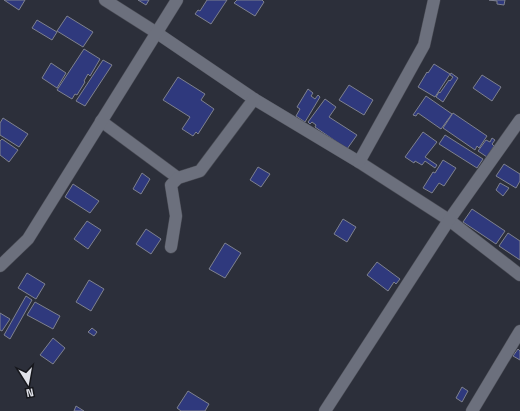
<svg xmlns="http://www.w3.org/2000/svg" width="520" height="411" viewBox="0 0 520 411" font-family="'Space Grotesk',sans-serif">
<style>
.building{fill:#2f397d;stroke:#7e818e}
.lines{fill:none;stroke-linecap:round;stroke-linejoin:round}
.minor-casing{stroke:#4a4c55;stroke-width:13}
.minor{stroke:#6c707d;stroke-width:12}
</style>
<rect width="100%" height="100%" fill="#2c2f3a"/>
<!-- building -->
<g class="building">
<polygon points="4,0 25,0 19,10"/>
<polygon points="138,0 149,0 146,5"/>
<polygon points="207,0 227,0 211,24 195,14 198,10 200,11"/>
<polygon points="237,0 262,0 264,2 255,16 234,3"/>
<polygon points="489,0 505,0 504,5 497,4 497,1"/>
<polygon points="67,16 93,32 83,47 57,31"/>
<polygon points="37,20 57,32 52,40 32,28"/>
<polygon points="84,49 100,59 90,76 88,74 84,81 85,82 77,95 75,94 72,99 57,90"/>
<polygon points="103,60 112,65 85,106 76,101"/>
<polygon points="51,63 66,73 57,88 42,78"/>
<polygon points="434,64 450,74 435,97 418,87 427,72 428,73"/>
<polygon points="451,73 458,78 443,102 436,97 439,92 440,93 449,80 450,81 453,77 450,75"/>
<polygon points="482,75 501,87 492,101 473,88"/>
<polygon points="178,77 205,94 201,100 214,109 198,134 196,132 193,136 182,129 190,117 163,100"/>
<polygon points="349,85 373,100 364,115 339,100"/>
<polygon points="308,89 313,93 311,96 315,99 318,95 320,97 305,122 296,116 300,109 297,107"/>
<polygon points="426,96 452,114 441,129 418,113 416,116 413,115"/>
<polygon points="325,99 336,107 329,117 357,135 347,149 315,127 316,125 312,122 310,124 308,122"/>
<polygon points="453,113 487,136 479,148 477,146 475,150 443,128"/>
<polygon points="3,118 28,134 19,147 0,135 0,123"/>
<polygon points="423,132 437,142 425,157 437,165 435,168 425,161 422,165 415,161 414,163 405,157"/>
<polygon points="445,135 483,159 477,168 439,144"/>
<polygon points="492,138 495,140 492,144 494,146 487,157 478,151 486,140 490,142"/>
<polygon points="2,139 18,150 9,162 0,155 0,141"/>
<polygon points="443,160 456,168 444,186 439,183 432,193 423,188 433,172 435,173"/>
<polygon points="504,164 520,174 520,181 516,188 496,176"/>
<polygon points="258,167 270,174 261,187 250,180"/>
<polygon points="142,173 150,179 141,194 133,189"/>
<polygon points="500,183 509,188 503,196 496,190"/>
<polygon points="73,184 99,201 90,213 65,197"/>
<polygon points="472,209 505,231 496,244 463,222"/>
<polygon points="343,219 356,227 347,242 334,234"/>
<polygon points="87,221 101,230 88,249 74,239"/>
<polygon points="146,229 161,239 151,254 136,244"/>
<polygon points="508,233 520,241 520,260 499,246"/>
<polygon points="225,243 241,253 225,278 209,269"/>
<polygon points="377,262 400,279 396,284 394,282 388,291 367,275"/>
<polygon points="27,273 45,284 36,299 18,288"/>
<polygon points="89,280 104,289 91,311 76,302"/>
<polygon points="26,296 32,300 10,339 4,335"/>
<polygon points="35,302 60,316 53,329 27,315"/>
<polygon points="0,313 10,319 2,331 0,330"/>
<polygon points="92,328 97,332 94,336 88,332"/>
<polygon points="53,338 65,348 53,364 40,355"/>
<polygon points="518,349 520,351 520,360 513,356"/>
<polygon points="462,387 468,391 462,402 456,398"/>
<polygon points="188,391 209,404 205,411 181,411 177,408"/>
<polygon points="76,406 84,411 74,411"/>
</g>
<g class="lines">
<!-- minor casing -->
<g class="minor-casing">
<g id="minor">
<polyline points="105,0 157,33 254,99 359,162 449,220 520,275"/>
<polyline points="101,121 178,178"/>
<polyline points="359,162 424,45 434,0"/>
<polyline points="171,247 176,216 171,185 178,178 200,171 254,99"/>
<polyline points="0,266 28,239 177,0"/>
<polyline points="325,411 449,220 520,120"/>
<polyline points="472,411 520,331"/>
</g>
</g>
<!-- minor -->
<use href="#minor" class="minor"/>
</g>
<!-- north arrow -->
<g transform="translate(28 383) rotate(169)" stroke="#16171c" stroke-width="3" paint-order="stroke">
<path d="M0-3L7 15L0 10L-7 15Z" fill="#e0e2e9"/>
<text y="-6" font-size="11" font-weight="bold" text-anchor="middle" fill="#e0e2e9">N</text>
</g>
</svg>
